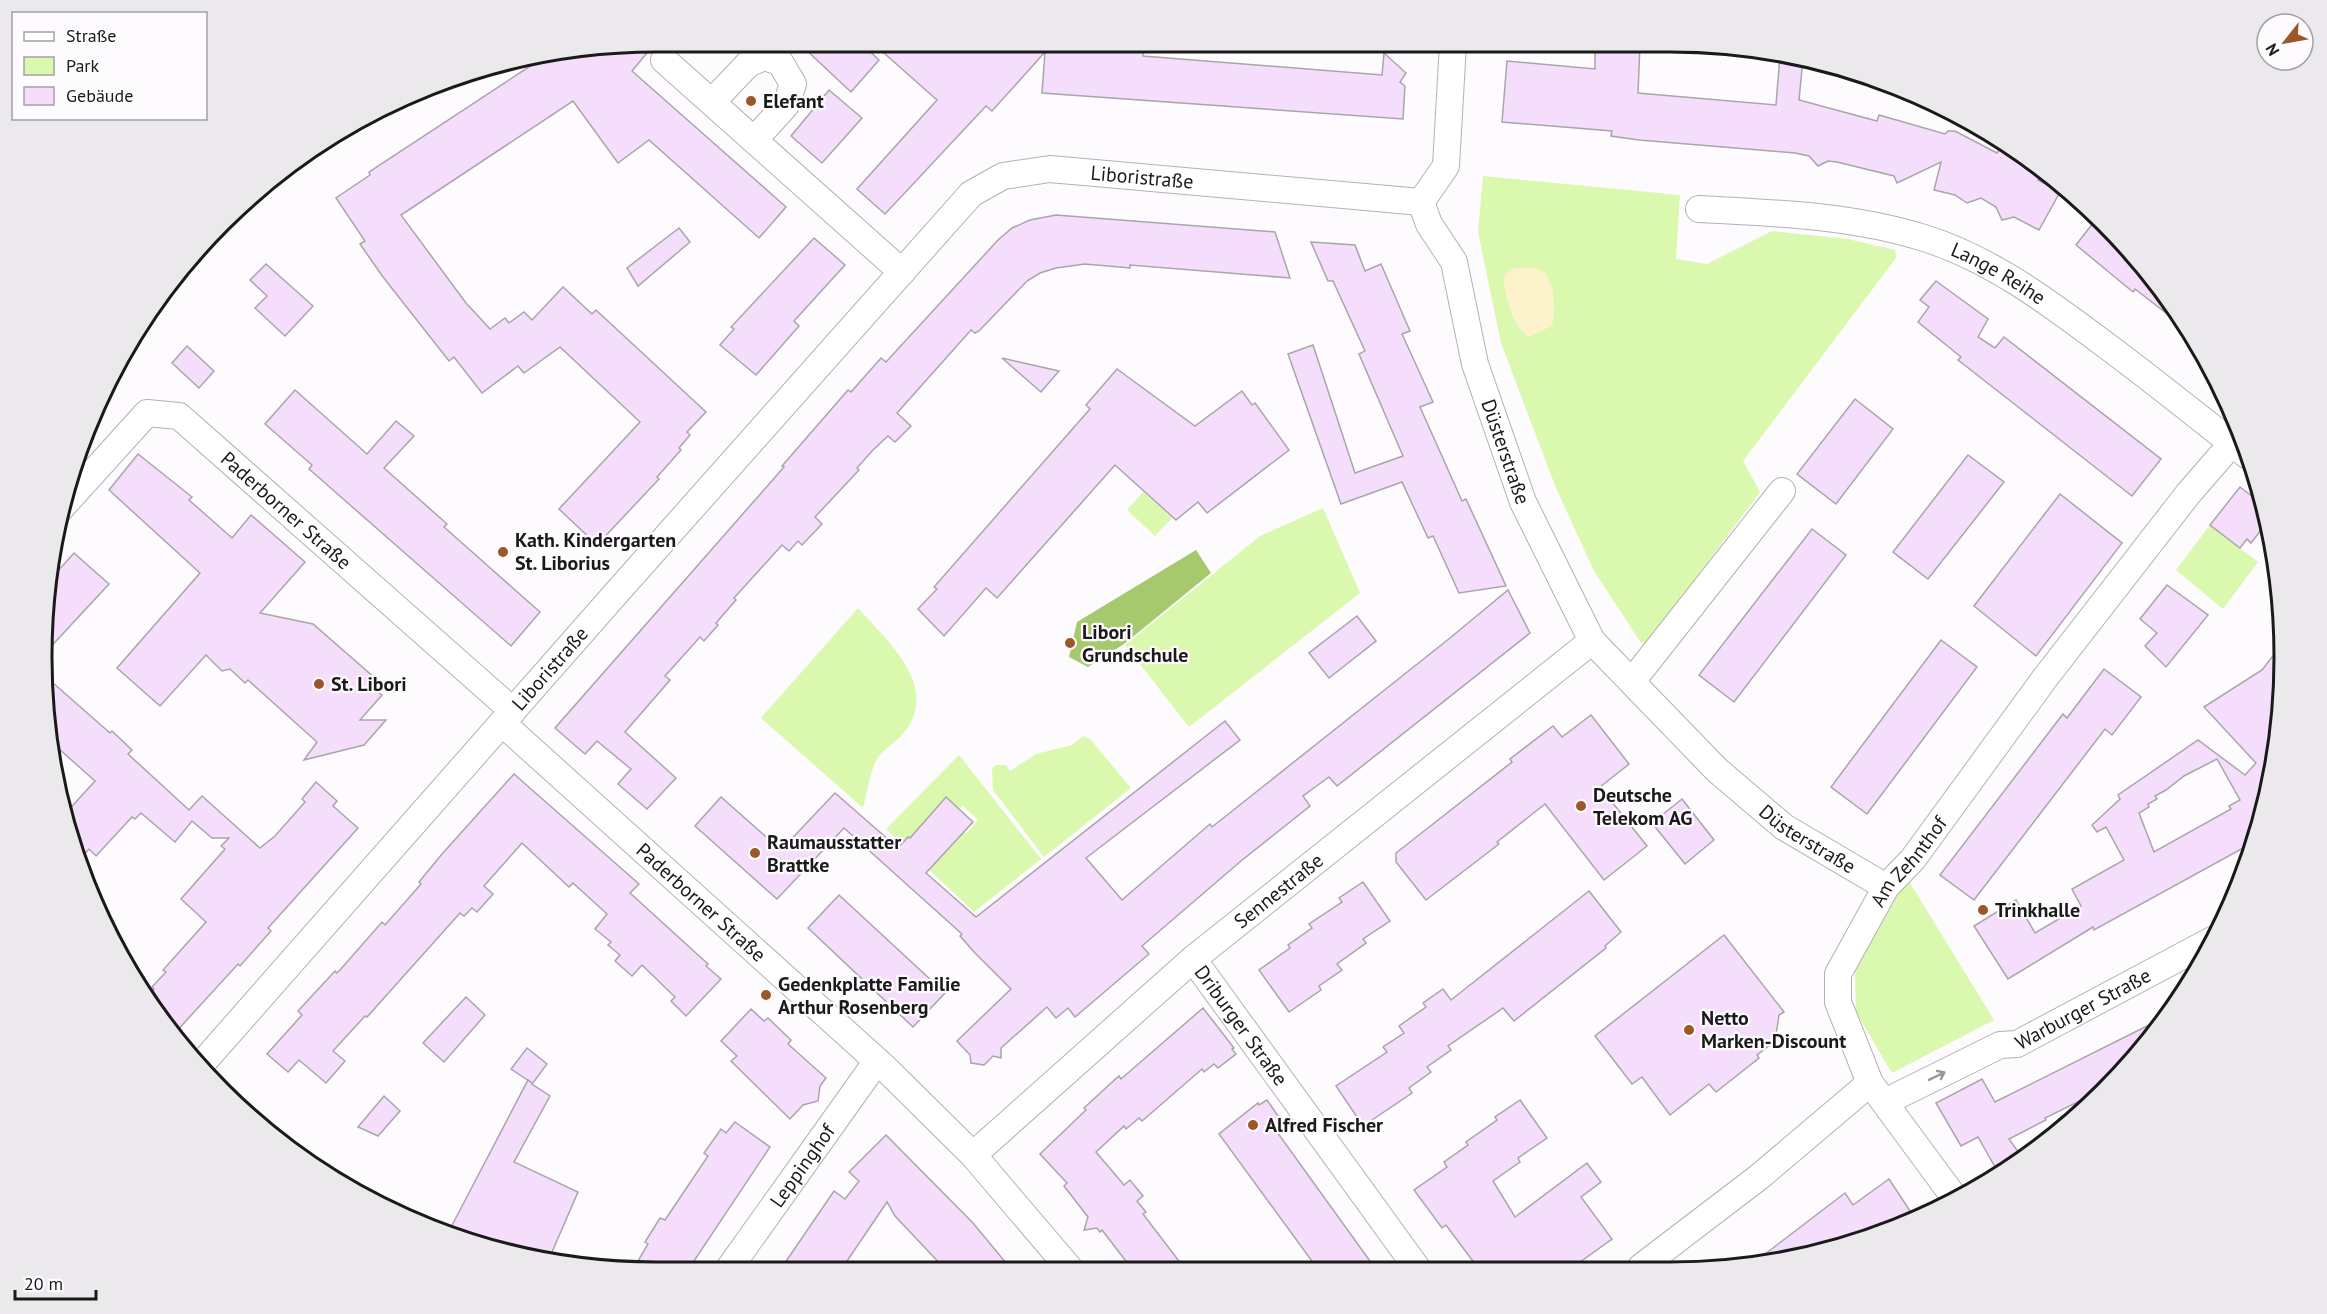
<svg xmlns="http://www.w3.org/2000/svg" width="2327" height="1314" viewBox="0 0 2327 1314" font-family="'PT Sans',sans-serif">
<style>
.green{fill:#dbf8af;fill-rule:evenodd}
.forest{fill:#a7c96e}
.sand{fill:#fcf2cc}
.building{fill:#f5ddfc;stroke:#a8a6a9;stroke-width:1.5;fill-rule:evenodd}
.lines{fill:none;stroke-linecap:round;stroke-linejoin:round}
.minor-casing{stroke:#b3b1b4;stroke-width:28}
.minor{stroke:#fff;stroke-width:26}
.oneway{stroke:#989898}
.poi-dot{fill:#9b5728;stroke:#fdfbfe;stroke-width:2}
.labels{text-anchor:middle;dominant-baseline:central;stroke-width:4.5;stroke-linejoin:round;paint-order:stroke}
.poi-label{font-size:20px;font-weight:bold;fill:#1b1a1b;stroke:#fdfbfe;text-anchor:start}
.street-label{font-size:20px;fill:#1b1a1b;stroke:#fdfbfe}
.rim{fill:none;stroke:#1b1a1b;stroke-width:3}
</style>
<rect width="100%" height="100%" fill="#fdfbfe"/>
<!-- green -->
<g class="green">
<polygon points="1483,176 1680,195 1676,259 1707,264 1772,231 1848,239 1895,250 1896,258 1743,461 1760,492 1648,642 1641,643 1594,571 1556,488 1501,343 1478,232"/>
<polygon points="1143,492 1172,518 1155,536 1127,510"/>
<polygon points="1323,508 1360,593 1189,727 1125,645 1260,536"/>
<polygon points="2210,525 2258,562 2223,609 2176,570"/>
<path d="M858,608C886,640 938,683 907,729C898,742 881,749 875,763C869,777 867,793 863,808L761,718Z"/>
<polygon points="1083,736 1091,740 1131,788 1044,857 993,790 992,769 996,765 1006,765 1010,771 1036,754 1072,745"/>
<path d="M959,755L1041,859L974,912L886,829ZM946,798L959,809L963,806L978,820L966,834L964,832L942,855L916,831Z"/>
<polygon points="1907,878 1994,1020 1892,1073 1856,1012 1855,971"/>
</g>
<!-- forest -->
<polygon class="forest" points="1196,550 1211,573 1124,644 1088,667 1069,657 1077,622"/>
<!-- sand -->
<path class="sand" d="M1514,268C1521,268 1531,267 1538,269C1556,274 1556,312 1552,326L1528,337C1511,322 1507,300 1503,279L1505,275Z"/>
<!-- building -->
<g class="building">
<polygon points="1595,44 1640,44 1638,93 1776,105 1780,55 1803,59 1799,100 1877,121 1879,115 1945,134 1948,131 1955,131 1997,153 2000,149 2042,173 2038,180 2060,192 2039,230 2014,217 2002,220 1996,207 1981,198 1967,203 1955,195 1934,190 1941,162 1897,183 1894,176 1837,162 1828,161 1818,166 1809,156 1795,153 1639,140 1611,136 1612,131 1502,122 1507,61 1595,69"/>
<polygon points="864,46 879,60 851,92 803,47"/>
<polygon points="876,46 1079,46 1143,50 1143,56 1382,75 1384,53 1406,73 1400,82 1405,86 1403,119 1042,93 1045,52 992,111 986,106 885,214 857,189 937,100"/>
<polygon points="576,47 652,47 632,71 786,207 759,238 649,140 618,163 573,101 401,215 466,303 490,329 505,318 509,323 524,312 532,320 563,287 592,314 596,310 706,412 687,432 690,435 679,448 681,450 657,477 659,479 597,545 559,509 640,422 560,347 524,373 518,366 482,393 454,357 449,361 383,277 360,244 365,241 336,198 370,175 369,172 550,53"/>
<polygon points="829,90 862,118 822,163 791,136"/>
<polygon points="1056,215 1275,232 1290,278 1130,265 1130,268 1085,264 1056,268 1040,273 1027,281 979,331 975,333 971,330 897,413 911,426 895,442 888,436 872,451 857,468 859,470 815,517 822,524 802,545 798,541 789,551 782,545 734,598 736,600 716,623 718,625 704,641 700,637 665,676 670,680 625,732 676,778 647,809 618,784 631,769 597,741 585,754 555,728 784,467 782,466 848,390 851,392 881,358 886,362 998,240 1012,228 1030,220"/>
<polygon points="2097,218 2158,283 2182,321 2179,323 2135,289 2133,292 2076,245"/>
<polygon points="679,228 690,242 638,286 627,268"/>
<polygon points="814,238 845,265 794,321 799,326 756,375 720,345 734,329 731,327"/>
<polygon points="1311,242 1355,245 1365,271 1381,264 1410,331 1402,334 1433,402 1420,407 1462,501 1466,499 1506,586 1459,593 1433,536 1428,538 1402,482 1341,504 1288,354 1313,345 1355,473 1403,456 1359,354 1365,351 1333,281 1328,281"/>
<polygon points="266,264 313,306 285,336 255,308 267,296 250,280"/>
<polygon points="1936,281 1988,319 1978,337 1995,348 2004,337 2161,459 2132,496 1958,360 1961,357 1918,322 1929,307 1920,300"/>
<polygon points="187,346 214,371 199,388 172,363"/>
<polygon points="1002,358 1059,371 1041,392"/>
<polygon points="1117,369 1195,426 1242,391 1252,405 1255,403 1289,450 1207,513 1198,502 1176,520 1115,465 997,598 986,588 944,636 918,609 937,589 934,587 1090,409 1086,405"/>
<polygon points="295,390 367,454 396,421 414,436 384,468 447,524 444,527 540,612 511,646 309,469 312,465 265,424"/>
<polygon points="1855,399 1893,429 1836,504 1797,474"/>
<polygon points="138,454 192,497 189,500 232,538 251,515 305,562 260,613 313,624 376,679 375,681 382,687 378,692 382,695 360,720 386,720 364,745 304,760 317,742 248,680 245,683 230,669 222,671 206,655 160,706 117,668 200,573 109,490"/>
<polygon points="1968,455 2004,482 1928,579 1893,552"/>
<polygon points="2240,487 2266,507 2268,521 2251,543 2247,539 2240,548 2210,525"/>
<polygon points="2060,494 2122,543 2036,656 1974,606"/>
<polygon points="1812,529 1846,555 1734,702 1699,675"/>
<polygon points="74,553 109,584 45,653 47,583"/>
<polygon points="2167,585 2208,615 2166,667 2145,646 2157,633 2140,619"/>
<polygon points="1508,590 1530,633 1337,786 1329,777 1303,796 1310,806 1241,861 1142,946 1149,954 1075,1017 1068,1008 1056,1018 1047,1007 1001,1048 1001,1058 993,1056 984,1065 971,1063 970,1055 957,1041 1011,989 975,953 960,936 962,934 844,828 777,899 695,826 721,797 781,850 835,793 898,848 908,837 910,838 946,797 973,822 926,873 976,917 1225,721 1240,740 1086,858 1122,900 1210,824 1212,827 1450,638"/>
<polygon points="1357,616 1376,641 1329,678 1309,653"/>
<polygon points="1941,640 1977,667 1867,814 1831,787"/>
<path d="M2283,643L2280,738L2256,841L2094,930L2093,927L2008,979L1974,926L2016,900L2035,933L2081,906L2072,889L2124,860L2106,827L2097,832L2092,825L2120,799L2118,795L2198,740L2245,775L2256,763L2204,707L2262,670ZM2217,759L2240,800L2229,806L2231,809L2154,852L2139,813L2149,807L2148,804L2157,799L2155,796L2166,790L2184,776Z"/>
<polygon points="2104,669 2141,697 2112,735 2105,729 1974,900 1940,875 2063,714 2067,718"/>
<polygon points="44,675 110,733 112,731 132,750 128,754 189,810 202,796 260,848 275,836 305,802 302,799 316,782 337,801 333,806 358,828 268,928 271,931 240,966 238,964 174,1034 147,997 154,989 152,987 166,972 163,970 206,922 181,899 225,849 221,846 229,838 212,838 192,821 175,842 141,813 135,819 132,817 96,856 89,849 79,860 65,814 95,781 49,740 43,697"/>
<polygon points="1591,715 1629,764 1600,787 1647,846 1604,880 1545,804 1497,842 1499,844 1426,900 1396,862 1396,853 1512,762 1510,759 1553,726 1562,737"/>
<polygon points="514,774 639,884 630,893 708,964 706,966 721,979 686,1016 671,1001 675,997 642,965 632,976 615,961 620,955 608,945 611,942 595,929 607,914 573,883 569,887 522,843 484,886 493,894 477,912 472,908 464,916 460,913 367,1017 365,1016 333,1051 345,1061 326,1083 299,1060 288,1072 267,1054 302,1015 298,1011 335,971 337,973 340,970 382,922 385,925 421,884 419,882 442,854"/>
<polygon points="1682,799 1714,840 1685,864 1652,823"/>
<polygon points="1363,882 1390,921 1363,939 1366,943 1337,964 1342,970 1319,986 1321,990 1289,1012 1259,970 1290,948 1288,945 1312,928 1309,924 1342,902 1339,898"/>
<polygon points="1589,891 1621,932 1605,946 1606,948 1514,1021 1503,1008 1448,1046 1451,1050 1427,1067 1431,1072 1409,1088 1412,1093 1363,1126 1336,1086 1387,1052 1383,1047 1404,1033 1399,1026 1426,1007 1423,1003 1443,989 1451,1000"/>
<polygon points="839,895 945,993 913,1027 808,928"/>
<polygon points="1724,935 1784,1012 1779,1015 1775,1041 1757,1055 1759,1058 1716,1092 1709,1084 1670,1115 1642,1077 1632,1084 1595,1036"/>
<polygon points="466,997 485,1015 444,1062 423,1043"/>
<polygon points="1203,1008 1234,1048 1232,1049 1236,1054 1218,1068 1214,1064 1204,1072 1202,1069 1142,1121 1139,1118 1126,1129 1124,1126 1096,1152 1124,1185 1130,1180 1143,1196 1137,1201 1146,1212 1143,1214 1185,1269 1132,1269 1102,1230 1100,1232 1097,1228 1084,1230 1088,1217 1064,1186 1067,1183 1040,1154 1086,1110 1084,1108 1110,1084 1119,1076 1121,1079"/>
<polygon points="751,1009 764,1021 768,1018 791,1040 788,1044 826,1078 820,1086 818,1101 803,1105 790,1119 731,1061 737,1056 721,1041"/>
<polygon points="2161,1019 2108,1087 2045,1118 2046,1120 2009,1139 2019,1153 1995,1167 1978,1137 1961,1146 1936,1103 1982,1079 1995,1102"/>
<polygon points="527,1048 547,1064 532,1084 550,1096 514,1162 578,1192 549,1259 497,1251 449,1231 528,1080 532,1083 511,1069"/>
<polygon points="384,1096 400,1111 378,1136 358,1127"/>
<polygon points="1267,1100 1285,1126 1277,1132 1375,1268 1317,1268 1219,1134 1258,1103 1259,1105"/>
<polygon points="1520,1100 1547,1138 1518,1158 1520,1162 1493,1181 1515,1217 1587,1163 1601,1182 1581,1197 1612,1239 1573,1267 1478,1268 1446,1225 1442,1228 1414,1190 1447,1167 1444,1162 1468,1145 1466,1142 1497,1120 1495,1117"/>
<polygon points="735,1122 770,1147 688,1270 632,1271 648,1244 645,1242 660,1218 665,1220 708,1156 704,1153 721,1129 726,1133"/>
<polygon points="886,1135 973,1223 1011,1269 946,1270 895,1216 887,1202 841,1270 780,1270 834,1191 845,1199 859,1181 849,1172"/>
<polygon points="1889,1179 1914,1217 1872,1237 1869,1233 1859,1241 1748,1267 1845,1193 1853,1205"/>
</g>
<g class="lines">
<!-- minor casing -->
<g class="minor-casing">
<g id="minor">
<polyline points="664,60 902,272"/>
<polyline points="712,102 748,64 764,57 780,62 793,84 786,105 754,140"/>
<path id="s1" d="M1421,202L1429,224L1454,262L1475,364L1523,502L1592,641L1717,770L1784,827L1886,887"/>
<polyline points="1421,202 1446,166 1453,44"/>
<path id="s2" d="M1699,209C1773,213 1852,215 1924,238C1995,260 2056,308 2115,352C2160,386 2204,421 2248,456"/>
<path id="s3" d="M61,508L147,413L179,416L513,711"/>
<polyline points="1633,680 1782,491"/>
<path id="s4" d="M502,723L885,1068L973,1155L1070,1269"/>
<path id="s5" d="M1193,959L1417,1268"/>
<path id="s6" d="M199,1067L619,590L971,194L1003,176L1050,169L1421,202"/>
<path id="s7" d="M1885,1102L2000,1045L2017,1044L2214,939"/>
<path id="s8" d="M973,1155L1193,959L1592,641"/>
<path id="s9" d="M1954,1197L1870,1083L1838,1002V974L1886,887L1913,859L2045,678L2188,494L2240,434"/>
<polyline points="1641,1267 1759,1177 1870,1083"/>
<path id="s10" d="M728,1270L877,1061"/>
</g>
</g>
<!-- minor -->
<use href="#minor" class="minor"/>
</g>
<!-- one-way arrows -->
<defs><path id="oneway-shaft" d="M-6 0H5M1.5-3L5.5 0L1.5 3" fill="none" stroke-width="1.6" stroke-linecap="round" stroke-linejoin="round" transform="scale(1.5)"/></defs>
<use class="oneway" href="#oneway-shaft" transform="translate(1937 1076) rotate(-26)"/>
<!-- markers -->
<g class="poi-dot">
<circle cx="751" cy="101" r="6"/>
<circle cx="503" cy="552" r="6"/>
<circle cx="1070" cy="643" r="6"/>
<circle cx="319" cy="684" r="6"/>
<circle cx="1581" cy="806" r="6"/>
<circle cx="755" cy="853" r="6"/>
<circle cx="1983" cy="910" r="6"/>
<circle cx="766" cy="995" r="6"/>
<circle cx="1689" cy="1030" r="6"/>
<circle cx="1253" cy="1125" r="6"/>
</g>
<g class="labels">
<!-- poi labels -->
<g class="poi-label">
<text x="763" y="101">Elefant</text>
<text x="515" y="540">Kath. Kindergarten<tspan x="515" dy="23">St. Liborius</tspan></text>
<text x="1082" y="632">Libori<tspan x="1082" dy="23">Grundschule</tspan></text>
<text x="331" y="684">St. Libori</text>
<text x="1593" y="795">Deutsche<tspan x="1593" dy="23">Telekom AG</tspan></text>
<text x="767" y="842">Raumausstatter<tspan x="767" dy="23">Brattke</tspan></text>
<text x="1995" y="910">Trinkhalle</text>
<text x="778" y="984">Gedenkplatte Familie<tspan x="778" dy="23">Arthur Rosenberg</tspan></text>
<text x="1701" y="1018">Netto<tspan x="1701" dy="23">Marken-Discount</tspan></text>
<text x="1265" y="1125">Alfred Fischer</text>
</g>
<!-- street labels -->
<g class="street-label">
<text stroke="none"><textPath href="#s6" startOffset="1342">Liboristraße</textPath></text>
<text stroke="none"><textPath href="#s2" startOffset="310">Lange Reihe</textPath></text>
<text stroke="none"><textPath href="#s1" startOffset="266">Düsterstraße</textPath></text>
<text stroke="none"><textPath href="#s3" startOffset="303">Paderborner Straße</textPath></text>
<text stroke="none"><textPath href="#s6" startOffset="531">Liboristraße</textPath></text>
<text stroke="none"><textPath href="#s1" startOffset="768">Düsterstraße</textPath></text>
<text stroke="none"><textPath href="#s9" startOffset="390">Am Zehnthof</textPath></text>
<text stroke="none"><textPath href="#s8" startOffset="404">Sennestraße</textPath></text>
<text stroke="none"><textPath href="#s4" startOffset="268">Paderborner Straße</textPath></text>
<text stroke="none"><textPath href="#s7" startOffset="220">Warburger Straße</textPath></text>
<text stroke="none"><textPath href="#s5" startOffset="82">Driburger Straße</textPath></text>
<text stroke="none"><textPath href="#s10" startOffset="128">Leppinghof</textPath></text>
</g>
</g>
<!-- crop -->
<path d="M0 0H2327V1314H0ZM656 52H1670A604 604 0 0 1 2274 656V658A604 604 0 0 1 1670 1262H656A604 604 0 0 1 52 658V656A604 604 0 0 1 656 52Z" fill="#ebe9ec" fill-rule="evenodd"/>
<path class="rim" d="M656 52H1670A604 604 0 0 1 2274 656V658A604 604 0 0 1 1670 1262H656A604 604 0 0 1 52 658V656A604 604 0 0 1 656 52Z"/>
<!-- legend -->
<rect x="12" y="12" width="195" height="108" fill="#fdfbfe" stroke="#a3a1a3" stroke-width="1.5"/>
<rect x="24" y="32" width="30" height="9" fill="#ffffff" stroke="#a3a1a3" stroke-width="1.5"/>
<text x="66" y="42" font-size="18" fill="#1b1a1b">Straße</text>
<rect x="24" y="57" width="30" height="18" fill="#dbf8af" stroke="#a3a1a3" stroke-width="1.5"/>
<text x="66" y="72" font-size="18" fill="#1b1a1b">Park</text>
<rect x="24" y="87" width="30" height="18" fill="#f5ddfc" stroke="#a3a1a3" stroke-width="1.5"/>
<text x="66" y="102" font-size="18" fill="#1b1a1b">Gebäude</text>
<!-- north arrow -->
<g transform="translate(2285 42) rotate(239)"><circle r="28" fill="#fdfbfe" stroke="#a3a1a3" stroke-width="1.5"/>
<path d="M0-4.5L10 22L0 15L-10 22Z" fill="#9b5728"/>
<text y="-9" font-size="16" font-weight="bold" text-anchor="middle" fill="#1b1a1b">N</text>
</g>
<!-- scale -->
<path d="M15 1290v9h81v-9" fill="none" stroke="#1b1a1b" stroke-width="3"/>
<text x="24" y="1290" font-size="18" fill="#1b1a1b" stroke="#fdfbfe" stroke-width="4.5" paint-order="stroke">20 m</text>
</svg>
